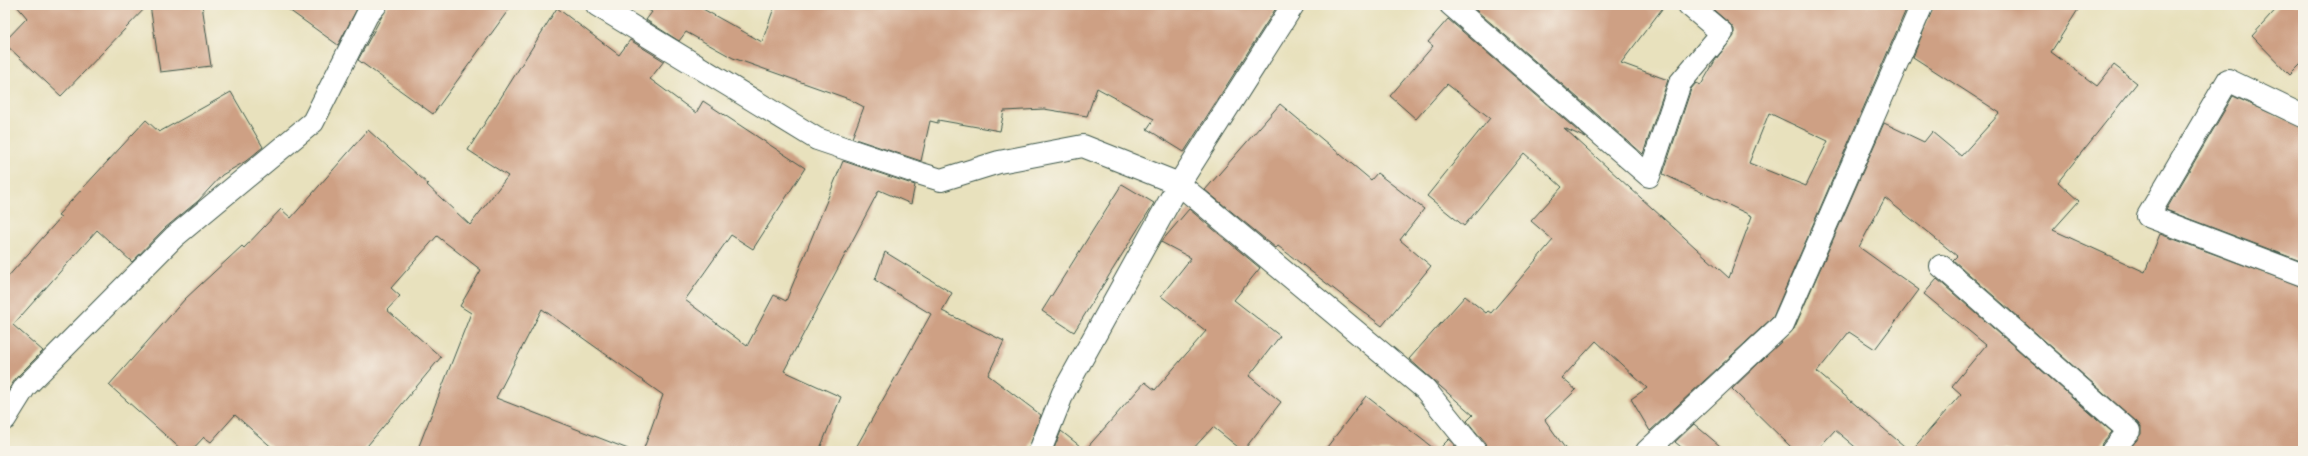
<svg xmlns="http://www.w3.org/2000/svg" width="2308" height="456" viewBox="0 0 2308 456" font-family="'Patrick Hand',sans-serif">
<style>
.building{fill:#cea084;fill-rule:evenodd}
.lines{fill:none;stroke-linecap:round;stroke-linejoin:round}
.street-casing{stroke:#3d5649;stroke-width:24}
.street{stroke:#fff;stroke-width:22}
</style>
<rect width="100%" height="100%" fill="#f7f3e8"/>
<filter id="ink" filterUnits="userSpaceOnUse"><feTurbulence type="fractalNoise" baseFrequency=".025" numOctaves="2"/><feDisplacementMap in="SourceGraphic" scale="8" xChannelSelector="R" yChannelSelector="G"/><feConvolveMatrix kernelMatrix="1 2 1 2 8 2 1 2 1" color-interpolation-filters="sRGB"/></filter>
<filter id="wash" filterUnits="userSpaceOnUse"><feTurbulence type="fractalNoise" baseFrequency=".012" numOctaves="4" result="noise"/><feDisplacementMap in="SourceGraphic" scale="16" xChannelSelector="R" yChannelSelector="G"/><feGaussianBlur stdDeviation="0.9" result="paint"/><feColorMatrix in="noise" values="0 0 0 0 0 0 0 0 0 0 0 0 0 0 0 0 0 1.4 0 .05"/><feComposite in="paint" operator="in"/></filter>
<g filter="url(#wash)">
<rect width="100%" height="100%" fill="#e8e1bd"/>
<g id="blocks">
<!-- building -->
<g class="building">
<polygon points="16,5 148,5 61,96 5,44 5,41 27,18"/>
<polygon points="150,5 202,5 211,66 160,72"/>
<polygon points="282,5 359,5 338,45"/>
<polygon points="388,5 512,5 433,114 358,60"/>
<polygon points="639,5 707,5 703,9 762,42 775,5 1278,5 1184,152 1147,129 1154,119 1097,88 1087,116 1044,109 1004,111 1000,131 938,120 938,123 930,121 921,161 852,138 864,107 849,99 733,58 686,32 679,41 646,20 652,12"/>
<polygon points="1470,5 1665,5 1621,63 1668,80 1643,154"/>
<path d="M1708,5H1908L1773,317L1650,431L1631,399L1647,388L1596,341L1562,378L1576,390L1545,420L1567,451H1487L1485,443L1467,421L1473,415L1409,359L1465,296L1486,313L1488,311L1491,313L1553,240L1531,221L1562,187L1524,153L1464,226L1427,196L1490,118L1447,84L1416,119L1390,96L1433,46L1428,42L1448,19L1586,138L1564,128L1729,278L1752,216L1663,174L1691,89L1696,83L1701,85L1716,59L1734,36V29L1730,24ZM1769,113L1828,141L1806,186L1749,163Z"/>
<polygon points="1934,5 2081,5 2051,52 2097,86 2114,65 2137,83 2058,182 2079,201 2053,230 2145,272 2160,234 2303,287 2303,440 2298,451 2128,451 2141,434 2141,427 2137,422 1953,260 1957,256 1885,198 1859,247 1919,290 1875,349 1849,332 1817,372 1910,451 1860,451 1835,430 1816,451 1795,451 1732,389 1794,329 1884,123 1924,142 1932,132 1961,156 2000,113 1913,57"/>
<polygon points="2280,5 2303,5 2303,62 2290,75 2252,36"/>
<polygon points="557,8 619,55 630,40 664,61 650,79 696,113 703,101 805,168 753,249 731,235 685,300 747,346 774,295 786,301 843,161 915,185 911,204 879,190 784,371 841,397 819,451 643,451 663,395 542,309 496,398 628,449 627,451 417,451 471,313 460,306 481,270 437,236 391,288 400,296 387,310 441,357 363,451 276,451 235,415 211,442 204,437 191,451 183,451 109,385 185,299 242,246 244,248 281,209 291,218 368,130 428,184 427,185 470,225 508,176 468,150"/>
<polygon points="231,92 263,147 246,161 222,175 198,201 165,228 132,262 97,230 13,325 43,351 16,378 5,395 5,280 61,217 58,215 146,120 159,132"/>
<polygon points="2233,96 2303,128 2303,262 2166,210"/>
<polygon points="1280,104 1371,180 1377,173 1424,209 1400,240 1431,266 1382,326 1278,246 1276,248 1205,190"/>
<polygon points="1122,184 1154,203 1074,332 1042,311"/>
<polygon points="1189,209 1260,268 1234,300 1280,336 1249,376 1281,402 1243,451 1213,427 1191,451 1053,451 1061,431 1085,450 1145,382 1155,390 1206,331 1161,296 1191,258 1161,242"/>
<polygon points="885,252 952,293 942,311 1004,341 988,375 1041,415 1028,451 854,451 931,314 875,280"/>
<polygon points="1937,279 2112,432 2102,443 2100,451 1911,451 1961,394 1952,386 1986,345 1924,294"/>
<polygon points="1366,396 1437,451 1449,439 1459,451 1324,451"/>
<polygon points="1694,424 1726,451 1686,451 1675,442"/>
</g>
</g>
</g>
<g filter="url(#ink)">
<use href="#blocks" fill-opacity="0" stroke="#3d5649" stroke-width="1"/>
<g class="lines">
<!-- street casing -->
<g class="street-casing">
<g id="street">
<polyline points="597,5 817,139 915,172 941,180 999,162 1083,146 1179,184 1425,389 1475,451"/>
<polyline points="1451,5 1649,176 1680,83 1722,33 1689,5"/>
<polyline points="2303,116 2228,80 2148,216 2303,275"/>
<polyline points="1941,266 2129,431 2112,451"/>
<polyline points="5,419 25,387 174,237 313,122 367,15 376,5"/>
<polyline points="1040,451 1063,393 1179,184 1293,5"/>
<polyline points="1647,451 1783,324 1922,5"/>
</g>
</g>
<!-- street -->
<use href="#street" class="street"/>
</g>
</g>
<!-- margin -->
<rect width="2308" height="456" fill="none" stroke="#f7f3e8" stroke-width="20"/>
</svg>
